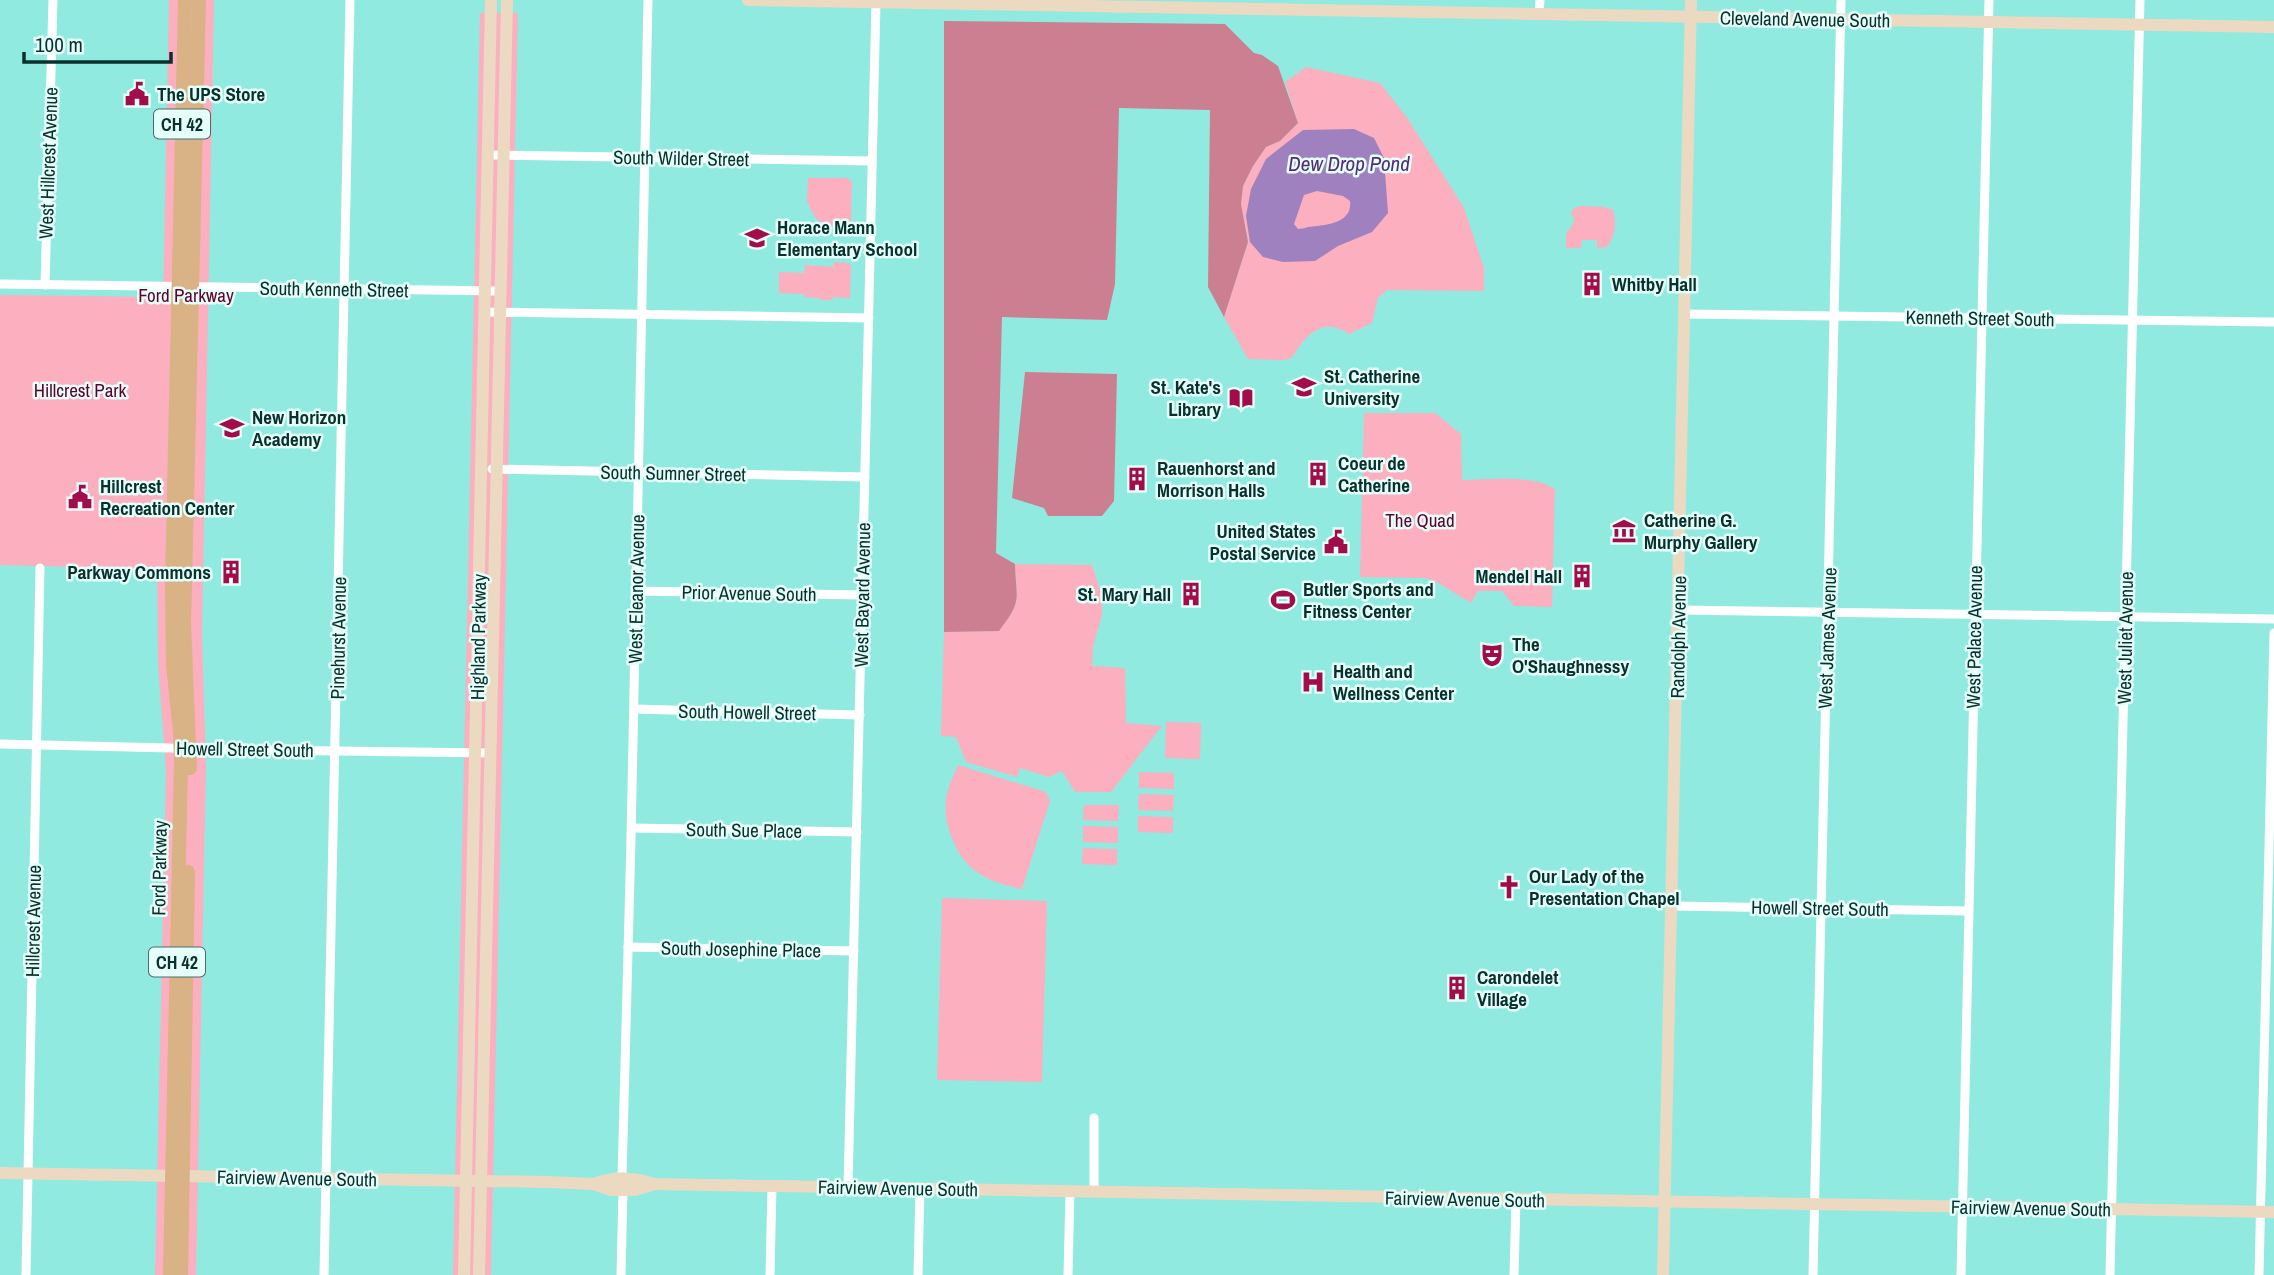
<svg xmlns="http://www.w3.org/2000/svg" width="2274" height="1275" viewBox="0 0 2274 1275" font-family="'Archivo Narrow',sans-serif">
<style>
.green{fill:#fcafbe}
.forest{fill:#cc7f90}
.water{fill:#9f81bf;fill-rule:evenodd}
.lines{fill:none;stroke-linecap:round;stroke-linejoin:round}
.street{stroke:#fff;stroke-width:9}
.secondary{stroke:#ecd9c2;stroke-width:12}
.primary{stroke:#d9b286;stroke-width:14}
.labels{text-anchor:middle;dominant-baseline:central;stroke-width:5;stroke-linejoin:round;paint-order:stroke}
.shield{fill:#e5fefa;stroke:#4a6e6a;stroke-width:2}
.shield-label{font-size:18px;font-weight:bold;fill:#08312d}
.street-label{font-size:19px;fill:#08312d;stroke:#e5fefa}
.poi-label{font-size:19px;font-weight:bold;fill:#08312d;stroke:#e5fefa;text-anchor:start}
.park-label{font-size:19px;fill:#620129;stroke:#e5fefa}
.water-label{font-size:21px;font-style:italic;fill:#542b77;stroke:#e5fefa}
</style>
<rect width="100%" height="100%" fill="#90eadf"/>
<!-- green -->
<g class="green">
<polygon points="169,0 214,0 202,634 206,765 196,1275 155,1275 166,771 158,663 157,569 0,565 0,295 163,297"/>
<polygon points="480,13 518,13 491,1275 453,1275"/>
<path d="M1306,67L1380,83L1408,119L1464,208L1484,268V291L1387,290L1378,298L1372,323L1349,334C1322,316 1306,335 1292,358L1283,360L1248,359L1224,317L1248,242L1241,204L1243,186L1253,166L1266,147L1280,141L1298,123L1285,82Z"/>
<polygon points="808,178 847,178 852,182 851,225 830,226 816,219 807,202"/>
<path d="M1580,206L1604,207L1613,210C1617,223 1615,236 1607,247L1597,248V240H1582L1581,248H1566V234L1573,224L1574,217L1571,214L1573,209Z"/>
<polygon points="834,262 848,263 851,265 850,298 833,297 833,300 820,300 820,298 804,297 804,294 779,293 779,272 804,273 805,265 833,267"/>
<path d="M1364,413H1435L1461,434L1462,480C1488,480 1533,474 1555,489L1552,607L1514,606L1502,591H1478L1471,603L1433,580L1424,578L1360,577Z"/>
<path d="M1015,564L1092,565L1102,597V615L1093,646L1092,666L1125,668L1126,723L1162,726L1111,792H1075L1062,771L1049,777L1020,768L1017,777L966,762L956,737L941,736L944,632L999,631C1023,600 1016,600 1015,564Z"/>
<polygon points="1166,722 1201,723 1200,759 1165,758"/>
<path d="M958,765L1046,792L1050,801L1022,889C984,881 963,870 950,833C945,820 944,803 948,790C950,782 955,773 958,765Z"/>
<polygon points="1139,772 1174,773 1174,789 1139,788"/>
<polygon points="1139,794 1174,795 1173,811 1138,810"/>
<polygon points="1084,805 1119,805 1118,821 1083,820"/>
<polygon points="1138,816 1173,817 1173,833 1138,832"/>
<polygon points="1083,826 1118,827 1118,843 1083,842"/>
<polygon points="1083,848 1117,849 1117,865 1082,864"/>
<polygon points="942,898 1047,901 1042,1082 937,1080"/>
</g>
<!-- forest -->
<g class="forest">
<path d="M944,21L1225,24L1254,53L1262,55L1278,66L1298,123L1280,141L1266,147L1253,166L1243,186L1241,204L1248,242L1224,317L1208,287L1210,110L1119,108L1115,284L1107,320L1002,317L996,553L1015,564C1016,600 1023,600 999,631L944,632Z"/>
<polygon points="1025,372 1117,374 1114,501 1102,516 1048,516 1044,508 1012,498"/>
</g>
<!-- water -->
<path class="water" d="M1354,129L1374,138L1384,158L1388,213L1372,232L1338,246L1315,261L1283,262L1263,257L1250,242L1246,216L1251,189L1266,159L1303,130ZM1317,191L1343,196L1350,201C1353,224 1324,225 1308,227C1305,228 1301,229 1298,229L1294,224L1304,195Z"/>
<g class="lines">
<!-- street -->
<g class="street">
<polyline points="1539,13 1540,0"/>
<polyline points="489,155 872,161"/>
<polyline points="0,284 500,291"/>
<polyline points="45,285 53,0"/>
<polyline points="484,312 869,318"/>
<polyline points="1686,314 2274,322"/>
<polyline points="492,469 865,477"/>
<polyline points="636,591 862,595"/>
<polyline points="1679,610 2274,619"/>
<polyline points="634,709 860,715"/>
<polyline points="0,744 260,750 490,753"/>
<polyline points="632,828 857,832"/>
<polyline points="1672,906 1968,911"/>
<polyline points="628,947 854,951"/>
<polyline points="622,1178 631,839 648,0"/>
<polyline points="848,1187 876,2"/>
<polyline points="1094,1191 1094,1118"/>
<polyline points="26,1275 40,568"/>
<polyline points="324,1275 350,0"/>
<polyline points="621,1275 623,1190"/>
<polyline points="770,1275 772,1186"/>
<polyline points="918,1275 920,1189"/>
<polyline points="1068,1275 1070,1191"/>
<polyline points="1514,1275 1516,1200"/>
<polyline points="1813,1275 1841,0"/>
<polyline points="1961,1275 1989,0"/>
<polyline points="2110,1275 2140,0"/>
<polyline points="2259,1275 2274,633"/>
</g>
<!-- secondary -->
<g class="secondary">
<polyline points="748,0 2274,27"/>
<polyline points="0,1173 548,1182 594,1184 611,1190 635,1190 655,1184"/>
<path d="M594,1184C616,1176 633,1177 655,1184L2274,1212"/>
<polyline points="464,1275 491,0"/>
<polyline points="479,1275 507,0"/>
<polyline points="1663,1275 1691,0"/>
</g>
<!-- primary -->
<g class="primary">
<polyline points="190,768 184,624 199,0"/>
<polyline points="170,1275 181,763 180,732 173,664 172,582 185,0"/>
<polyline points="181,1275 188,872"/>
</g>
</g>
<!-- icons -->
<defs>
<g id="civic-bare" transform="scale(1.89)"><path d="M-.6-6.5H3V-4.5H.6V-3L4-1V1h2V6H-6V1h2V-1L-.6-3ZM-1.2 2.5V6h2.4V2.5Z" fill="#a30c4a" stroke="#e5fefa" stroke-width="2.5" paint-order="stroke"/></g>
<g id="school-bare" transform="scale(1.89)"><path d="M0-5L7-2L0 1L-7-2ZM-4 1L0 2.5L4 1V4Q0 6-4 4Z" fill="#a30c4a" stroke="#e5fefa" stroke-width="2.5" paint-order="stroke"/></g>
<g id="building-bare" transform="scale(1.89)"><path d="M-4-6H4V6H1V3H-1V6H-4ZM-2.5-4.3h1.7v1.8h-1.7ZM.8-4.3h1.7v1.8H.8ZM-2.5-1h1.7V.8h-1.7ZM.8-1h1.7V.8H.8Z" fill="#a30c4a" stroke="#e5fefa" stroke-width="2.5" paint-order="stroke"/></g>
<g id="university-bare" transform="scale(1.89)"><path d="M0-5L7-2L0 1L-7-2ZM-4 1L0 2.5L4 1V4Q0 6-4 4Z" fill="#a30c4a" stroke="#e5fefa" stroke-width="2.5" paint-order="stroke"/></g>
<g id="library-bare" transform="scale(1.89)"><path d="M-6-4Q-3-5.5-.7-3.5V5Q-3 3-6 4ZM6-4Q3-5.5 .7-3.5V5Q3 3 6 4Z" fill="#a30c4a" stroke="#e5fefa" stroke-width="2.5" paint-order="stroke"/></g>
<g id="museum-bare" transform="scale(1.89)"><path d="M0-6L6-3V-2H-6V-3ZM-5-1h2V3h-2ZM-1-1h2V3h-2ZM3-1h2V3H3ZM-6 4H6V6H-6Z" fill="#a30c4a" stroke="#e5fefa" stroke-width="2.5" paint-order="stroke"/></g>
<g id="stadium-bare" transform="scale(1.89)"><path d="M0-5a6.5 5 0 1 0 0 10a6.5 5 0 1 0 0-10ZM-3.5-1.8h7v3.6h-7Z" fill="#a30c4a" stroke="#e5fefa" stroke-width="2.5" paint-order="stroke"/></g>
<g id="theatre-bare" transform="scale(1.89)"><path d="M-5-5.5Q0-4 5-5.5V0Q5 5 0 6Q-5 5-5 0ZM-3.3-2.5H-1v1.5H-3.3ZM1-2.5H3.3v1.5H1ZM-2.8 1Q0 5.5 2.8 1Z" fill="#a30c4a" stroke="#e5fefa" stroke-width="2.5" paint-order="stroke"/></g>
<g id="hospital-bare" transform="scale(1.89)"><path d="M-5-5h3v3.5h4V-5h3V5h-3V1.5h-4V5h-3Z" fill="#a30c4a" stroke="#e5fefa" stroke-width="2.5" paint-order="stroke"/></g>
<g id="church-bare" transform="scale(1.89)"><path d="M-1.2-6h2.4v3.5h3.3v2.4h-3.3V6h-2.4V-.1h-3.3v-2.4h3.3Z" fill="#a30c4a" stroke="#e5fefa" stroke-width="2.5" paint-order="stroke"/></g>
</defs>
<g fill-rule="evenodd">
<use href="#civic-bare" x="137" y="94"/>
<use href="#school-bare" x="757" y="238"/>
<use href="#building-bare" x="1592" y="284"/>
<use href="#university-bare" x="1304" y="387"/>
<use href="#library-bare" x="1241" y="398"/>
<use href="#school-bare" x="232" y="428"/>
<use href="#building-bare" x="1318" y="474"/>
<use href="#building-bare" x="1137" y="479"/>
<use href="#civic-bare" x="80" y="497"/>
<use href="#museum-bare" x="1624" y="531"/>
<use href="#civic-bare" x="1336" y="542"/>
<use href="#building-bare" x="231" y="572"/>
<use href="#building-bare" x="1582" y="576"/>
<use href="#building-bare" x="1191" y="594"/>
<use href="#stadium-bare" x="1283" y="600"/>
<use href="#theatre-bare" x="1492" y="655"/>
<use href="#hospital-bare" x="1313" y="682"/>
<use href="#church-bare" x="1509" y="887"/>
<use href="#building-bare" x="1457" y="988"/>
</g>
<g class="labels">
<!-- shield labels -->
<g class="shield">
<rect x="154" y="109.5" width="56" height="29" rx="5"/>
<rect x="149" y="947.5" width="56" height="29" rx="5"/>
</g>
<g class="shield-label">
<text x="182" y="124">CH 42</text>
<text x="177" y="962">CH 42</text>
</g>
<!-- street labels -->
<g class="street-label">
<text transform="translate(1805 19) rotate(1)">Cleveland Avenue South</text>
<text transform="translate(681 158) rotate(1)">South Wilder Street</text>
<text transform="translate(48 163) rotate(-88)">West Hillcrest Avenue</text>
<text transform="translate(334 289) rotate(1)">South Kenneth Street</text>
<text transform="translate(1980 318) rotate(1)">Kenneth Street South</text>
<text transform="translate(673 473) rotate(1)">South Sumner Street</text>
<text transform="translate(636 589) rotate(-89)">West Eleanor Avenue</text>
<text transform="translate(749 593) rotate(1)">Prior Avenue South</text>
<text transform="translate(862 595) rotate(-89)">West Bayard Avenue</text>
<text transform="translate(478 637) rotate(-89)">Highland Parkway</text>
<text transform="translate(1678 637) rotate(-89)">Randolph Avenue</text>
<text transform="translate(1974 637) rotate(-89)">West Palace Avenue</text>
<text transform="translate(338 638) rotate(-89)">Pinehurst Avenue</text>
<text transform="translate(1827 638) rotate(-88)">West James Avenue</text>
<text transform="translate(2125 638) rotate(-89)">West Juliet Avenue</text>
<text transform="translate(747 712) rotate(1)">South Howell Street</text>
<text transform="translate(245 749) rotate(1)">Howell Street South</text>
<text transform="translate(744 830) rotate(1)">South Sue Place</text>
<text transform="translate(159 868) rotate(-89)">Ford Parkway</text>
<text transform="translate(1820 908) rotate(1)">Howell Street South</text>
<text transform="translate(33 921) rotate(-89)">Hillcrest Avenue</text>
<text transform="translate(741 949) rotate(1)">South Josephine Place</text>
<text transform="translate(297 1178) rotate(1)">Fairview Avenue South</text>
<text transform="translate(898 1188) rotate(1)">Fairview Avenue South</text>
<text transform="translate(1465 1199) rotate(1)">Fairview Avenue South</text>
<text transform="translate(2031 1208) rotate(1)">Fairview Avenue South</text>
</g>
<!-- poi labels -->
<g class="poi-label">
<text x="157" y="94">The UPS Store</text>
<text x="777" y="227">Horace Mann<tspan x="777" dy="22">Elementary School</tspan></text>
<text x="1612" y="284">Whitby Hall</text>
<text x="1324" y="376">St. Catherine<tspan x="1324" dy="22">University</tspan></text>
<text x="1221" y="387" text-anchor="end">St. Kate's<tspan x="1221" dy="22">Library</tspan></text>
<text x="252" y="417">New Horizon<tspan x="252" dy="22">Academy</tspan></text>
<text x="1338" y="463">Coeur de<tspan x="1338" dy="22">Catherine</tspan></text>
<text x="1157" y="468">Rauenhorst and<tspan x="1157" dy="22">Morrison Halls</tspan></text>
<text x="100" y="486">Hillcrest<tspan x="100" dy="22">Recreation Center</tspan></text>
<text x="1644" y="520">Catherine G.<tspan x="1644" dy="22">Murphy Gallery</tspan></text>
<text x="1316" y="531" text-anchor="end">United States<tspan x="1316" dy="22">Postal Service</tspan></text>
<text x="211" y="572" text-anchor="end">Parkway Commons</text>
<text x="1562" y="576" text-anchor="end">Mendel Hall</text>
<text x="1303" y="589">Butler Sports and<tspan x="1303" dy="22">Fitness Center</tspan></text>
<text x="1171" y="594" text-anchor="end">St. Mary Hall</text>
<text x="1512" y="644">The<tspan x="1512" dy="22">O'Shaughnessy</tspan></text>
<text x="1333" y="671">Health and<tspan x="1333" dy="22">Wellness Center</tspan></text>
<text x="1529" y="876">Our Lady of the<tspan x="1529" dy="22">Presentation Chapel</tspan></text>
<text x="1477" y="977">Carondelet<tspan x="1477" dy="22">Village</tspan></text>
</g>
<!-- park labels -->
<g class="park-label">
<text x="186" y="295">Ford Parkway</text>
<text x="80" y="390">Hillcrest Park</text>
<text x="1420" y="520">The Quad</text>
</g>
<!-- water labels -->
<g class="water-label">
<text x="1349" y="163">Dew Drop Pond</text>
</g>
</g>
<!-- scale -->
<path d="M24 52v10h147v-10" fill="none" stroke="#08312d" stroke-width="3.5"/>
<text x="35" y="52" font-size="21" fill="#08312d" stroke="#e5fefa" stroke-width="5" paint-order="stroke">100 m</text>
</svg>
